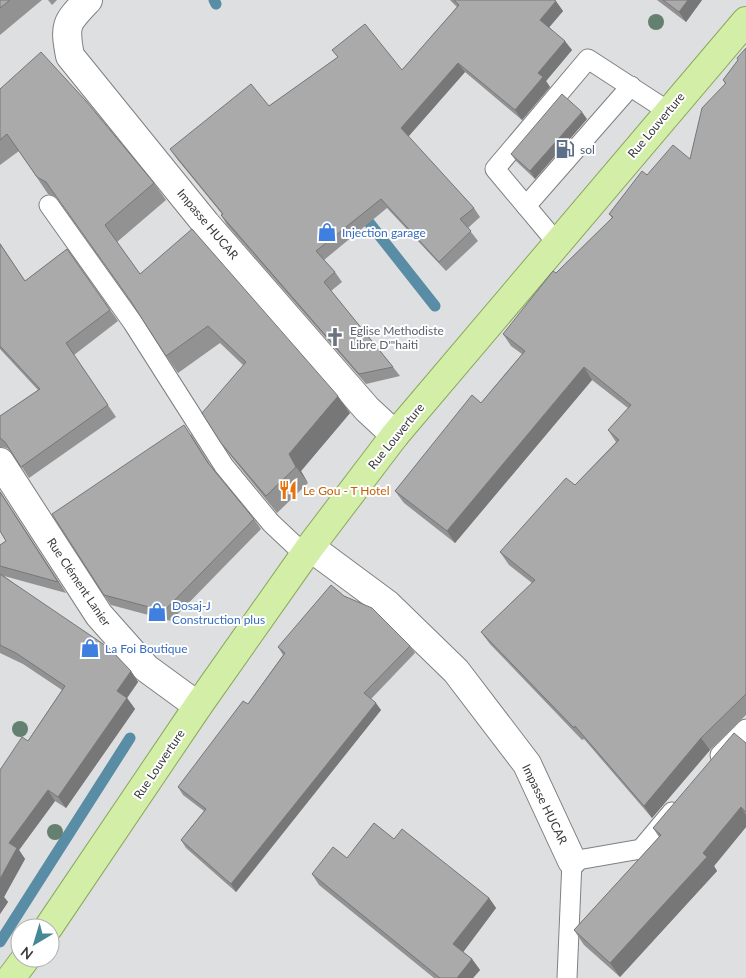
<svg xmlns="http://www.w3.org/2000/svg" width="746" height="978" viewBox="0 0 746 978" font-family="Lato,sans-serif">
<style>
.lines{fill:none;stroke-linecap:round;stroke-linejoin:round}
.stream{stroke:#598ca5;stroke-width:11}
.lane-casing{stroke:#808082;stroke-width:21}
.street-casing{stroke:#808082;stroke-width:30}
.primary-casing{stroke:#8aa95b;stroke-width:30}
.lane{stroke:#fff;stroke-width:19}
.street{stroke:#fff;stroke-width:28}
.primary{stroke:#d3efa7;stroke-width:28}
.tree{fill:#648070}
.wall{fill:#929293}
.shaded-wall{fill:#777778}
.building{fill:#aaaaab;stroke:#777778}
.labels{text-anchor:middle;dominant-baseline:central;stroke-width:4;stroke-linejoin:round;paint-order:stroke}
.street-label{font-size:12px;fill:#383939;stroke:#fff}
.service-label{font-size:12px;fill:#4e5e75;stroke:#fff;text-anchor:start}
.shop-label{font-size:12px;fill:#366cbe;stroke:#fff;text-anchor:start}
.worship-label{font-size:12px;fill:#5b616d;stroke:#fff;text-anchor:start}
.food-label{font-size:12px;fill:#c56008;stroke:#fff;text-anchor:start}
</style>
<rect width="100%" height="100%" fill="#dedfe0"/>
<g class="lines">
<!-- stream -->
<g class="stream">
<polyline points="214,0 216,4"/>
<polyline points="360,211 435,306"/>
<polyline points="0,942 130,738"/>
</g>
<!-- lane casing -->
<g class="lane-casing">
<g id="lane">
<polyline points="49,205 133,323 224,466 271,523 305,555"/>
<polyline points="526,206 631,86"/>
<polyline points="557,243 495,169 588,59 668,111"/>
<polyline points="720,755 746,729"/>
<polyline points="567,978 572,861 641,849 672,812"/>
</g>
</g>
<!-- street casing -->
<g class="street-casing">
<g id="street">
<path d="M88,0C66,23 64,24 70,56L206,224L367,409L395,435"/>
<polyline points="0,462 99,615 146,668 198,706"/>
<polyline points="310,547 387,604 456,671 527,764 572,861"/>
</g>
</g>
<!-- primary casing -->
<g class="primary-casing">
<g id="primary">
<polyline points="48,928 198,706 310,547 395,435 746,21"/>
<polyline points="11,978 26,958"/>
</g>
</g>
<!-- lane -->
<use href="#lane" class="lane"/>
<!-- street -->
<use href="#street" class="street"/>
<!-- primary -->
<use href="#primary" class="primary"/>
</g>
<!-- trees -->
<g class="tree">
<circle cx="656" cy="22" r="8"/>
<circle cx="20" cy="729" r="8"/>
<circle cx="55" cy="832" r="8"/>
</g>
<!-- wall -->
<g class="wall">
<polygon points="0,0 42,0 0,35"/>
<polygon points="48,0 57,0 52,5"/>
<polygon points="450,0 554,0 563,11 549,27 572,50 546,81 550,87 522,120 465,72 408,137 474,208 480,217 468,228 478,241 446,271 387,208 324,260 335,272 342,282 331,291 393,367 400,376 366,384 227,225 221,215 222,214 177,159 170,149 269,106 338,57 332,50 402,70 457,7"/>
<polygon points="657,0 702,0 686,22"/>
<polygon points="746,48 746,715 710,750 652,818 584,739 582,740 490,644 481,632 532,583 509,565 500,552 575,485 616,442 608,430 628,408 592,380 455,543 404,503 395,491 481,403 522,354 511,346 503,334 556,273 612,218 609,214 647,175 690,159 725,84 723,80 738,60"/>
<polygon points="0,89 154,183 166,200 117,242 140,274 350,413 301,471 308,483 277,513 233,459 221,443 243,365 220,343 178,373 166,356 132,302 58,198 48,194 19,151 0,165"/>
<polygon points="587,119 535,179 516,161 511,154"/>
<polygon points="0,243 25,281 67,249 118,321 74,355 116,417 29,478 12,452 7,448 0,447 0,416 38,390 0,349"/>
<polygon points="191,434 211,466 254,519 261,529 171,621 111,605 104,595"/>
<polygon points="0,491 66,593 4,576 131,671 138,682 127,698 135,709 66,808 55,801 19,850 25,859 4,897 8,902 0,914 0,770 28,741 62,690 23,664 0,653 0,545 6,541 0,531"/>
<polygon points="344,596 410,646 415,653 371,699 381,710 236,892 186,848 181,840 204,811 183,795 178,787 248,704 283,655 278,647"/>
<polygon points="746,743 746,827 714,866 717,871 620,977 584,945 574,930 659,837 653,828"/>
<polygon points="394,839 489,898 496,908 463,952 472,959 480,970 473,978 434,978 319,885 312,874 347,858"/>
</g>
<!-- shaded-wall -->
<g class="shaded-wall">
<polygon points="688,0 702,0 686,22 679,12"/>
<polygon points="556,1 563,11 547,30 540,20"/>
<polygon points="565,41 572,50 546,81 550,87 522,120 515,110 538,73"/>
<polygon points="458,63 465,72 407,138 401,128"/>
<polygon points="582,112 587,119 535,179 530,171"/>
<polygon points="584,367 592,380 455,543 447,531"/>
<polygon points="338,396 350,413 301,471 308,483 296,467 289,454"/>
<polygon points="0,491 66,593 58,582"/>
<polygon points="131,671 138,682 127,698 135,709 66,808 58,797 117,691"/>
<polygon points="376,703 381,710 236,892 231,884"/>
<polygon points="701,738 710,750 652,818 644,806"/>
<polygon points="48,790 55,801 19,850 25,859 4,897 8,902 0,914 0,879 9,843"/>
<polygon points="741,807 746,815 746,827 714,866 717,871 620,977 610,963"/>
<polygon points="489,898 496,908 461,955 453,944"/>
<polygon points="472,959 480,970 473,978 457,978"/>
</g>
<!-- building -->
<g class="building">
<polygon points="0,0 10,0 0,8"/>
<polygon points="454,0 554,0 556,1 540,20 565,41 538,73 543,77 515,110 458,63 401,128 474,208 460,219 471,231 439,262 381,199 316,251 335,272 324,282 393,367 359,374 221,215 223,214 170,149 251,84 269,106 338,57 332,50 365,24 402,70 459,5"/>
<polygon points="663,0 688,0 679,12"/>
<polygon points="746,48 746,694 701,738 644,806 575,726 574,728 481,632 535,580 500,552 566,478 575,485 619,440 608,430 631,405 584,367 447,531 395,491 472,395 481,403 525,351 503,334 553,271 556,273 613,217 609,214 642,171 647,175 673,145 690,159 702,108 726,83 723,80 738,60 737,58"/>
<polygon points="41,52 86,101 154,183 105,225 140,274 192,229 338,396 289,454 296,467 266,496 221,443 202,413 246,362 208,326 166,356 130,300 46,182 37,177 7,134 0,140 0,89"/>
<polygon points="562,94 582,112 530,171 511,154"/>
<polygon points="0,244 25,281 67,249 110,310 66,343 108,405 21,467 5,442 0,438 0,416 40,389 0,346"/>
<polygon points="184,425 208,463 254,519 164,611 104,595 52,514"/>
<polygon points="0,492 58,582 0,566 0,545 6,541 0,531"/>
<polygon points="0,574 109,648 131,671 117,691 127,698 58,797 48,790 9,843 17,848 0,879 0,770 22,737 28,741 65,686 16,653 0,645"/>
<polygon points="331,585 344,596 372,608 410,646 364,693 376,703 231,884 181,840 206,809 178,787 243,701 248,704 285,653 278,647"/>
<polygon points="734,733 746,743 746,812 741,807 703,853 707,857 610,963 574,930 661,835 653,828"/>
<polygon points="374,823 394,839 402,829 489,898 453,944 472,959 457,978 440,978 312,874 333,847 347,858"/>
</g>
<!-- icons -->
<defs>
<g id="fuel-bare" transform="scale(1.5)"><path d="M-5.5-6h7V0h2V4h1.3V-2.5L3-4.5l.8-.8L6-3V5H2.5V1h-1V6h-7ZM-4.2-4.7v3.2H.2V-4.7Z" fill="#5c6f8a" stroke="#fff" stroke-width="2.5" paint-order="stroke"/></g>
<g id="shop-bare" transform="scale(1.5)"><path d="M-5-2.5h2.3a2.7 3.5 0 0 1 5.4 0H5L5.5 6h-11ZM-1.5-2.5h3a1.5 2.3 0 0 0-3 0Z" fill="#3f7fe0" stroke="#fff" stroke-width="2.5" paint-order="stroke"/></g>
<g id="church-bare" transform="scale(1.5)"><path d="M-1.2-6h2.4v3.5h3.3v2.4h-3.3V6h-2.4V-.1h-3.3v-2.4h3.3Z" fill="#6b7280" stroke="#fff" stroke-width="2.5" paint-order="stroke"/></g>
<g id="restaurant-bare" transform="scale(1.5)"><path d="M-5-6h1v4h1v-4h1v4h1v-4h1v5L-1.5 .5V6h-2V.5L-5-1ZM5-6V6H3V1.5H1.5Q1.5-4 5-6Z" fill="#e8710a" stroke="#fff" stroke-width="2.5" paint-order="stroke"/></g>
</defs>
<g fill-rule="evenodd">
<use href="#fuel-bare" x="565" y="149"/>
<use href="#shop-bare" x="327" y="232"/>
<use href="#church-bare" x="335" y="337"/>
<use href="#restaurant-bare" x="288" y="490"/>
<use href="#shop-bare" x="157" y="612"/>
<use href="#shop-bare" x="90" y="648"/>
</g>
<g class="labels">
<!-- street labels -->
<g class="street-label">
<text transform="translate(656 125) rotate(-50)">Rue Louverture</text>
<text transform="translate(208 224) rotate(50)">Impasse HUCAR</text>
<text transform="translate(396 436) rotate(-51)">Rue Louverture</text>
<text transform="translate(79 582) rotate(56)">Rue Clément Lanier</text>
<text transform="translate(159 764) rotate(-56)">Rue Louverture</text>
<text transform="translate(545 804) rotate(64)">Impasse HUCAR</text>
</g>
<!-- service labels -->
<g class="service-label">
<text x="580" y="149">sol</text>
</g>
<!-- shop labels -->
<g class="shop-label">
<text x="342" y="232">Injection garage</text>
<text x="172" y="605">Dosaj-J<tspan x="172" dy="14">Construction plus</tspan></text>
<text x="105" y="648">La Foi Boutique</text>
</g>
<!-- worship labels -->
<g class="worship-label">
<text x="350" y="330">Eglise Methodiste<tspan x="350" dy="14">Libre D'"haiti</tspan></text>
</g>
<!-- food labels -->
<g class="food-label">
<text x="303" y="490">Le Gou - T Hotel</text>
</g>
</g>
<!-- north arrow -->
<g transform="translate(35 943) rotate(218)"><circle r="24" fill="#ffffff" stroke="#afb0b0"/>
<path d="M0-4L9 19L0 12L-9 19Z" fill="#458898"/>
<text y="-8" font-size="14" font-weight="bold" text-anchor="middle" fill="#383939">N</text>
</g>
</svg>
